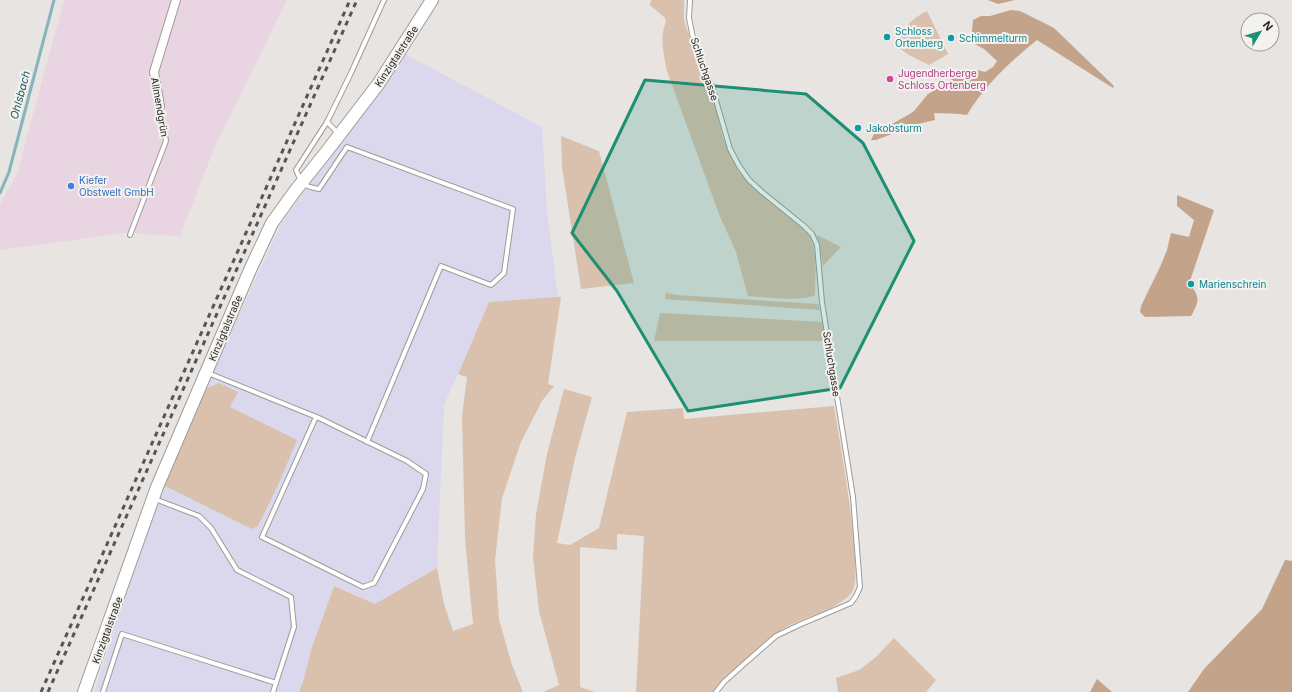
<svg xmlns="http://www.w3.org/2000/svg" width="1292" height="692" viewBox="0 0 1292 692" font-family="Inter,sans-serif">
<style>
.commercial{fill:#e9d4e2}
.industrial{fill:#dbd8ee}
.green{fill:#dac1ae}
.forest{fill:#c3a48b}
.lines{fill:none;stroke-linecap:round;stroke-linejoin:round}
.stream{stroke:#86b4bb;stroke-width:3}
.lane-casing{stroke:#9e9b99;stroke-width:6}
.street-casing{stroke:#9e9b99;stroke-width:10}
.secondary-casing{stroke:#9e9b99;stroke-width:14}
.lane{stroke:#fff;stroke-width:4}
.street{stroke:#fff;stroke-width:8}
.secondary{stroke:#fff;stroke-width:12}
.rail{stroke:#585655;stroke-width:3;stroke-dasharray:5 5;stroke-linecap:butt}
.marked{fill:#1d9073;fill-opacity:0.2;stroke:#1d9073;stroke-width:3;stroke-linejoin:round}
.culture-dot{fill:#0f9aa8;stroke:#f4f2ef;stroke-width:1.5}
.hotel-dot{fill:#d1479c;stroke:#f4f2ef;stroke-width:1.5}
.shop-dot{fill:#3f7fe0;stroke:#f4f2ef;stroke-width:1.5}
.labels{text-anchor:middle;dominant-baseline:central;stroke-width:4;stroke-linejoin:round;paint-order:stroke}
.culture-label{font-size:10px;fill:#0d838f;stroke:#f4f2ef;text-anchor:start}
.street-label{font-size:10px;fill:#201f1e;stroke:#f4f2ef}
.hotel-label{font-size:10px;fill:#b23c85;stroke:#f4f2ef;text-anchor:start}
.shop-label{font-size:10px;fill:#366cbe;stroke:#f4f2ef;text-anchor:start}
.water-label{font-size:11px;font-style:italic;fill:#1b5a63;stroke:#f4f2ef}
</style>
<rect width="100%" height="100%" fill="#e7e4e2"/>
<!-- commercial -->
<polygon class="commercial" points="64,0 287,0 215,146 180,236 124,233 0,250 0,204 17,174"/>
<!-- industrial -->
<polygon class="industrial" points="403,53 542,127 547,212 558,297 489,302 444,405 437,568 375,604 334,586 311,650 304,679 299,692 94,692 163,485 203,393 281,224"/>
<!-- green -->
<g class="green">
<path d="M651,0H684V19L686,27L712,93L723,138L730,155L738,170L748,183L807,232C819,249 815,275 815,295C802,302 763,297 748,296L736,252L719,214L667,71C664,56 659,36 666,22L665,18L650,5Z"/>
<path d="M927,11L948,54L929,65L909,55L896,46C906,26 907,22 927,11Z"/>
<polygon points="561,136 599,151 634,283 581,289 562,167"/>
<polygon points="817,235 841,247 823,266"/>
<polygon points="666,293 677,295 818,304 820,310 665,299"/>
<polygon points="558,297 561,297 548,384 554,386 542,401 521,442 502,498 495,560 499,619 512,665 523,692 299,692 304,679 311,650 334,586 375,604 437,568 444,604 453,631 473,624 465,539 462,416 467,377 458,374 489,302"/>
<polygon points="660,313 822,322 826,341 654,341"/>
<polygon points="219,383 238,392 230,407 297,440 279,483 258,526 252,529 163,485 203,393 209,387"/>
<path d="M564,389L592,397L575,458L557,543L570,545L599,528L627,412L683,408L684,419L834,406C838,433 865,575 852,592C837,611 802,617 783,629C771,636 762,645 752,654C738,666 724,678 713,692H636L644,536L617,534V550L580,547V687L595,692H543L559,685L539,611L533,557L536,514L547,454Z"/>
<polygon points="894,638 936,680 926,692 838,692 836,678 859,670 875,658"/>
</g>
<!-- forest -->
<g class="forest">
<polygon points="988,0 1015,0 998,4"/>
<path d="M1011,10L1020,11L1054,28L1114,86L1113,88L1037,40C1010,62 985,85 967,115C956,113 946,114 934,113L935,120L918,124L876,140H871L874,134L908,115L914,111L928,94L966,70H977L985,72L993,67L997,61L984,49L971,42L973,20L981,16H990Z"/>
<path d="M1177,195L1214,210L1191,278C1190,295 1206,291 1191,316L1145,317L1140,312L1141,306L1161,265L1167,250L1171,233L1189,237L1194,220L1177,206Z"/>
<polygon points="1285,560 1292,561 1292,692 1188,692 1204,669 1262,609"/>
<polygon points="1097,679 1112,692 1090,692"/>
</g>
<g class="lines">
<!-- stream -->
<polyline class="stream" points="0,193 9,172 54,0"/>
<!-- lane casing -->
<g class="lane-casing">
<g id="lane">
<polyline points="690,0 689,18 693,38 713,90 730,149 739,166 749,180 762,192 804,226 812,234 817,245 822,302 853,497 860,587 856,596 851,603 799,625 776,636 744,664 724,682 716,692"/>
<path d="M327,122L296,170C302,184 302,186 319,189L347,147L513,209L504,273L491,285L441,266L367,442"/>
<polyline points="339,134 327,122 351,73 384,0"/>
<polyline points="130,235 166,141 160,106"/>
<polyline points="208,373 319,418 407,461 426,474 423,489 374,583 363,587 262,537 316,417"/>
<polyline points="155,499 199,516 211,528 237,570 291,597 294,627 273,692"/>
<polyline points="103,692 122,634 276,683"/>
</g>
</g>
<!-- street casing -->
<g class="street-casing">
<polyline id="street" points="160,106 154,72 176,0"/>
</g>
<!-- secondary casing -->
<g class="secondary-casing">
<polyline id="secondary" points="84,692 157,487 250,270 272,223 295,191 327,151 379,83 432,0"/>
</g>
<!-- lane -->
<use href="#lane" class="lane"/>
<!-- street -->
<use href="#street" class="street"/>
<!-- secondary -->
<use href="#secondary" class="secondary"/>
<!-- rail -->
<g class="rail">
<polyline points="41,692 350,0"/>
<polyline points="48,692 357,0"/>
</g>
</g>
<!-- marked area -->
<path class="marked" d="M645,80L806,94L863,143L914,241L840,388L688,411L617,291L572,233Z"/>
<!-- markers -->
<g class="culture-dot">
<circle cx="887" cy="37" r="4"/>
<circle cx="951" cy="38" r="4"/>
<circle cx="858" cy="128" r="4"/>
<circle cx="1191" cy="284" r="4"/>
</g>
<circle class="hotel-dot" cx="890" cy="79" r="4"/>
<circle class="shop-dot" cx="71" cy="186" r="4"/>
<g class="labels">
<!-- culture labels -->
<g class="culture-label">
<text x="895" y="31">Schloss<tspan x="895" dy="12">Ortenberg</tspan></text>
<text x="959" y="38">Schimmelturm</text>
<text x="866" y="128">Jakobsturm</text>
<text x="1199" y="284">Marienschrein</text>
</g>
<!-- street labels -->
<g class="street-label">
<text transform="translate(396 56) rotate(-57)">Kinzigtalstraße</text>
<text transform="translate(705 69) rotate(71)">Schluchgasse</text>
<text transform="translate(160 107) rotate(80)">Allmendgrün</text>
<text transform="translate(225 328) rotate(-67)">Kinzigtalstraße</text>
<text transform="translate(832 364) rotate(81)">Schluchgasse</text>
<text transform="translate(107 630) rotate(-70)">Kinzigtalstraße</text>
</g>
<!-- hotel labels -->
<g class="hotel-label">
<text x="898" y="73">Jugendherberge<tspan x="898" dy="12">Schloss Ortenberg</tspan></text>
</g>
<!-- shop labels -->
<g class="shop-label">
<text x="79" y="180">Kiefer<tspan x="79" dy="12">Obstwelt GmbH</tspan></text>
</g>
<!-- water labels -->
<g class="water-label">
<text transform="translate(20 95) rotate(-75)">Ohlsbach</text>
</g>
</g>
<!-- north arrow -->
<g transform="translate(1260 32) rotate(52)"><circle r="19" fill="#f4f2ef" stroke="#9f9e9b"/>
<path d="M0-3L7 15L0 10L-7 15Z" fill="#1d9073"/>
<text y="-6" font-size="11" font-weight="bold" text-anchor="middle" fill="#201f1e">N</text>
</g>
</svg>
